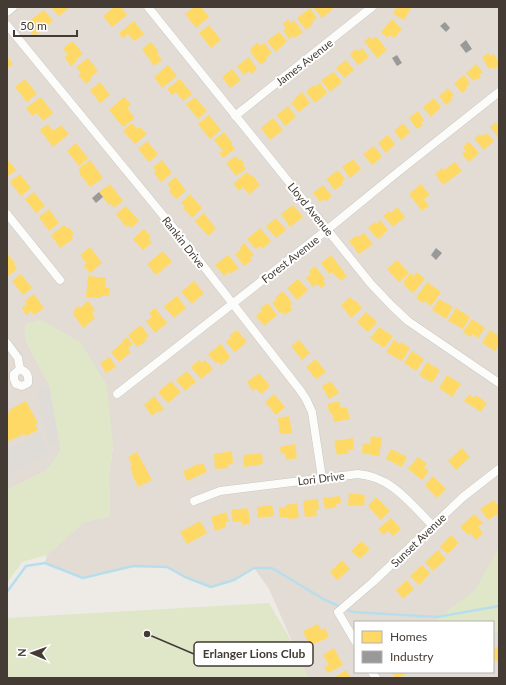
<svg xmlns="http://www.w3.org/2000/svg" width="506" height="685" viewBox="0 0 506 685" font-family="Lato,sans-serif">
<style>
.residential{fill:#e2dcd4;fill-rule:evenodd}
.green{fill:#dfe7c8}
.parking{fill:#dfdcd8}
.homes{fill:#ffd966}
.industry{fill:#999}
.lines{fill:none;stroke-linecap:round;stroke-linejoin:round}
.stream{stroke:#b9deeb;stroke-width:2.5}
.street-casing{stroke:#cac7c3;stroke-width:9}
.street{stroke:#fcfcfb;stroke-width:8}
.labels{text-anchor:middle;dominant-baseline:central;stroke-width:4;stroke-linejoin:round;paint-order:stroke}
.street-label{font-size:11px;fill:#433b34;stroke:#fff}
.leader{fill:none;stroke:#433b34;stroke-width:1.5}
.callout-dot{fill:#433b34;stroke:#fff;stroke-width:1.5}
.callout{fill:#fff;stroke:#433b34;stroke-width:1.5}
.callout-label{font-size:12px;text-anchor:middle;font-weight:bold;fill:#433b34}
</style>
<rect width="100%" height="100%" fill="#eeebe7"/>
<!-- residential -->
<path class="residential" d="M7,7H499V678H308L269,589L254,568L234,580L211,587L185,577L167,567L133,566L83,578L45,563L47,555L84,522L110,516L109,477L113,446L25,339L49,385L61,451L46,471L7,490ZM355,622H493V672H355Z"/>
<!-- green -->
<g class="green">
<polygon points="41,320 80,342 107,385 113,446 109,477 110,516 84,522 47,555 22,562 7,583 7,490 46,471 61,451 49,385 25,339 25,324"/>
<polygon points="499,546 499,632 493,632 493,622 433,622 476,589"/>
<polygon points="269,603 296,649 308,678 7,678 7,618"/>
</g>
<!-- parking -->
<g class="parking">
<polygon points="49,385 60,446 49,446 35,388"/>
<polygon points="41,433 51,453 7,475 7,450"/>
</g>
<!-- homes -->
<g class="homes">
<polygon points="51,7 70,7 59,16"/>
<polygon points="114,7 121,7 127,15 112,27 103,16"/>
<polygon points="194,7 201,7 209,17 196,28 185,14"/>
<polygon points="316,7 331,7 333,9 322,18 314,8"/>
<polygon points="397,7 411,8 404,20 393,14"/>
<polygon points="310,8 317,18 312,22 313,24 306,30 297,18"/>
<polygon points="44,10 53,21 34,36 27,27 31,24 29,21"/>
<polygon points="288,19 290,23 294,20 303,32 295,38 293,36 289,39 283,30 286,28 283,24"/>
<polygon points="392,19 402,29 394,38 390,35 387,38 381,32"/>
<polygon points="134,21 144,34 134,41 128,34 123,38 119,33"/>
<polygon points="209,25 221,40 211,48 199,33"/>
<polygon points="279,32 287,41 276,52 267,41"/>
<polygon points="376,36 387,50 377,58 364,41 370,37 372,40"/>
<polygon points="73,41 83,54 75,60 77,61 71,66 64,57 68,55 63,48"/>
<polygon points="151,42 159,52 157,54 162,60 154,66 142,49"/>
<polygon points="258,42 260,46 264,43 272,53 266,58 267,60 261,65 251,53 252,52 250,49"/>
<polygon points="362,48 369,57 358,65 350,54 356,49 358,51"/>
<polygon points="489,53 490,56 494,54 499,63 499,66 494,69 493,67 489,69 482,57"/>
<polygon points="7,56 13,64 7,69"/>
<polygon points="249,57 257,69 251,74 249,71 244,75 237,66"/>
<polygon points="88,58 98,71 90,78 92,79 86,84 78,75 81,73 76,67"/>
<polygon points="346,60 354,70 344,78 336,68"/>
<polygon points="476,64 483,72 479,75 481,77 478,80 477,78 473,81 466,73"/>
<polygon points="168,65 177,76 162,88 154,77"/>
<polygon points="232,69 241,80 230,88 222,77"/>
<polygon points="334,72 342,82 330,92 321,80"/>
<polygon points="464,75 470,83 466,87 467,89 462,93 454,83"/>
<polygon points="25,79 37,94 27,102 15,87"/>
<polygon points="180,79 192,94 183,101 176,92 172,95 167,89"/>
<polygon points="100,82 110,95 100,103 90,90"/>
<polygon points="320,83 327,93 315,103 306,92 313,85 315,87"/>
<polygon points="448,88 454,95 451,98 452,100 446,105 439,96"/>
<polygon points="302,92 310,103 299,112 291,103 295,100 294,99"/>
<polygon points="41,97 53,113 43,121 37,113 32,116 26,108"/>
<polygon points="124,97 131,105 127,108 135,118 123,127 109,110"/>
<polygon points="195,97 207,111 198,119 186,104"/>
<polygon points="434,98 441,107 431,117 423,107"/>
<polygon points="288,106 296,117 285,126 277,115"/>
<polygon points="418,111 424,120 421,123 423,125 417,129 409,118"/>
<polygon points="209,115 221,130 210,139 198,124"/>
<polygon points="273,118 283,130 270,140 261,128"/>
<polygon points="496,122 498,125 499,124 499,138 490,127"/>
<polygon points="132,123 137,129 140,127 147,134 135,144 123,131"/>
<polygon points="403,123 410,132 401,140 394,131"/>
<polygon points="48,124 53,131 61,125 69,134 53,147 40,130"/>
<polygon points="224,132 233,144 231,144 235,149 223,158 219,153 223,151 214,140"/>
<polygon points="487,133 494,141 484,150 474,139 480,134 482,136"/>
<polygon points="388,135 395,144 386,153 378,143"/>
<polygon points="147,141 158,154 149,162 138,149"/>
<polygon points="469,142 479,153 469,162 462,154 466,151 463,147"/>
<polygon points="76,143 88,158 79,166 67,151"/>
<polygon points="374,146 382,157 372,165 363,154"/>
<polygon points="236,156 239,160 240,158 244,163 243,165 246,169 236,176 226,163"/>
<polygon points="7,159 16,170 7,177"/>
<polygon points="353,159 361,169 350,178 342,167"/>
<polygon points="90,160 103,178 90,187 79,173 81,172 78,169"/>
<polygon points="162,160 172,173 161,182 154,173 156,171 153,167"/>
<polygon points="455,162 462,171 443,185 435,174 442,168 444,170"/>
<polygon points="338,170 345,179 342,182 343,184 335,190 326,179"/>
<polygon points="247,172 251,176 252,175 260,185 249,195 243,187 239,191 233,184"/>
<polygon points="20,174 31,188 21,196 10,182"/>
<polygon points="176,177 186,191 176,199 169,191 171,189 167,184"/>
<polygon points="110,184 123,201 114,208 111,204 109,205 99,192"/>
<polygon points="421,184 430,195 424,199 429,206 422,211 409,194"/>
<polygon points="323,185 332,196 326,201 324,199 320,202 313,193"/>
<polygon points="34,192 45,206 36,213 25,199"/>
<polygon points="190,194 202,208 192,218 183,208 185,207 181,203"/>
<polygon points="293,205 303,217 290,227 281,214"/>
<polygon points="126,206 139,221 131,228 128,225 126,227 116,214"/>
<polygon points="397,207 405,217 393,227 383,216 389,211 391,213"/>
<polygon points="49,209 59,223 49,231 39,217"/>
<polygon points="204,213 216,229 208,236 195,221"/>
<polygon points="276,218 286,230 276,238 266,226"/>
<polygon points="380,220 388,230 378,239 368,228 375,222 376,224"/>
<polygon points="64,225 67,228 69,227 74,234 71,236 73,239 60,248 51,235"/>
<polygon points="260,228 271,241 262,249 260,246 256,249 247,239"/>
<polygon points="144,229 151,237 149,239 152,243 143,250 133,239"/>
<polygon points="364,233 373,244 359,254 349,241 357,235 358,237"/>
<polygon points="244,243 254,255 250,258 252,260 244,266 235,254 241,249 240,247"/>
<polygon points="90,247 102,263 90,273 84,266 86,263 80,255"/>
<polygon points="163,251 172,262 156,275 147,264"/>
<polygon points="8,254 15,263 14,264 17,269 7,277 7,255"/>
<polygon points="228,255 239,268 230,274 229,272 224,276 215,265"/>
<polygon points="331,255 347,276 341,281 338,277 337,278 332,272 329,274 321,263"/>
<polygon points="397,260 409,273 399,282 387,269"/>
<polygon points="315,266 325,279 323,281 326,284 321,288 318,284 313,287 306,278 311,274 309,271"/>
<polygon points="417,272 425,279 413,293 404,285 405,283 403,282 411,273 414,276"/>
<polygon points="21,274 32,288 23,295 12,281"/>
<polygon points="88,276 106,278 105,288 110,288 109,296 102,295 102,298 86,297"/>
<polygon points="298,279 308,290 297,300 287,288"/>
<polygon points="194,281 204,293 192,304 181,292"/>
<polygon points="427,282 441,292 431,306 425,301 423,303 416,298"/>
<polygon points="283,291 293,304 290,306 292,310 285,315 282,312 280,313 272,303 276,300 275,298"/>
<polygon points="34,294 44,308 34,315 31,311 26,315 22,308 27,304 25,301"/>
<polygon points="177,296 186,308 174,318 164,306"/>
<polygon points="350,297 354,301 355,300 362,308 351,318 341,305"/>
<polygon points="439,299 453,307 446,319 432,310"/>
<polygon points="88,301 95,310 92,313 95,318 83,328 73,314 75,312 74,310 79,306 80,308"/>
<polygon points="268,303 277,315 264,326 256,316 262,311 260,309"/>
<polygon points="155,308 167,323 155,333 146,321 152,317 149,313"/>
<polygon points="456,308 470,317 463,329 448,321"/>
<polygon points="366,312 377,322 368,332 357,322"/>
<polygon points="472,319 485,328 478,338 473,334 471,337 463,332"/>
<polygon points="141,325 149,336 145,339 146,341 137,347 128,335"/>
<polygon points="379,327 393,336 384,348 370,338"/>
<polygon points="237,330 247,342 235,352 226,342 231,338 229,336"/>
<polygon points="490,330 499,336 499,345 495,351 482,343"/>
<polygon points="127,337 133,344 128,348 131,352 119,362 111,352 123,342 122,341"/>
<polygon points="299,340 310,353 302,360 291,346"/>
<polygon points="394,340 400,344 401,342 410,348 402,361 386,352"/>
<polygon points="221,344 229,355 228,355 230,358 221,365 218,362 216,363 208,354"/>
<polygon points="412,351 424,359 416,371 404,363"/>
<polygon points="110,357 116,367 106,373 100,363"/>
<polygon points="316,359 326,372 316,379 306,367"/>
<polygon points="199,360 202,363 205,360 213,369 201,379 191,367"/>
<polygon points="427,362 440,370 432,383 419,375"/>
<polygon points="187,371 196,382 185,391 176,380"/>
<polygon points="259,373 270,386 261,394 256,388 253,391 247,382"/>
<polygon points="447,375 461,384 452,397 439,388"/>
<polygon points="171,381 181,392 168,403 158,392"/>
<polygon points="331,381 339,393 329,399 322,386"/>
<polygon points="274,394 285,407 276,415 265,402"/>
<polygon points="469,394 474,398 476,395 487,403 481,412 464,401"/>
<polygon points="154,396 164,409 159,413 158,411 152,416 144,405"/>
<polygon points="26,401 38,423 35,424 38,430 26,436 24,434 7,442 7,414 10,412 9,410"/>
<polygon points="339,401 341,408 347,407 350,419 334,422 332,413 330,414 327,404"/>
<polygon points="289,416 292,433 280,434 278,418"/>
<polygon points="371,436 382,438 379,456 362,453 363,443 370,444"/>
<polygon points="353,438 354,449 348,450 349,453 337,455 334,441"/>
<polygon points="295,444 297,458 286,460 285,453 281,454 280,447"/>
<polygon points="462,448 470,457 456,470 448,461"/>
<polygon points="391,449 407,457 402,467 386,459"/>
<polygon points="232,451 233,464 227,465 228,468 215,469 214,454"/>
<polygon points="137,452 152,480 138,487 132,474 133,474 130,467 132,465 128,457"/>
<polygon points="262,453 263,464 244,467 243,455"/>
<polygon points="418,457 427,464 424,467 429,471 422,480 408,469"/>
<polygon points="203,463 207,472 187,481 183,471 198,464 199,465"/>
<polygon points="433,476 446,489 437,498 425,485"/>
<polygon points="349,493 365,495 364,506 348,505"/>
<polygon points="340,496 341,503 336,504 337,507 325,509 323,498"/>
<polygon points="376,497 390,511 381,520 368,506"/>
<polygon points="318,499 319,510 316,510 317,516 305,517 303,501"/>
<polygon points="494,500 499,507 499,513 488,520 480,509"/>
<polygon points="297,503 299,518 287,519 287,517 280,517 279,508 286,507 286,505"/>
<polygon points="272,505 274,516 258,518 257,507"/>
<polygon points="248,508 250,524 242,525 241,521 233,522 231,510"/>
<polygon points="226,512 229,521 225,522 226,527 215,531 211,517"/>
<polygon points="474,514 483,523 478,527 483,533 476,540 470,533 468,535 460,527"/>
<polygon points="391,518 401,529 393,536 388,531 383,535 378,529"/>
<polygon points="200,521 207,533 187,544 180,532"/>
<polygon points="451,535 459,543 448,554 440,547"/>
<polygon points="361,541 370,549 360,559 351,551"/>
<polygon points="438,550 446,559 433,571 425,562"/>
<polygon points="342,560 350,569 337,580 330,572"/>
<polygon points="422,565 430,573 419,585 410,576"/>
<polygon points="407,580 414,589 403,599 396,590"/>
<polygon points="318,624 321,630 325,628 329,637 310,646 303,631"/>
<rect x="493" y="647" width="6" height="14"/>
<polygon points="334,648 343,665 328,673 324,667 329,665 323,655"/>
<polygon points="346,670 351,678 334,678"/>
<polygon points="392,672 409,672 398,678 395,678"/>
</g>
<!-- industry -->
<g class="industry">
<polygon points="445,22 450,28 446,32 440,26"/>
<polygon points="466,40 472,49 466,53 460,45"/>
<polygon points="397,55 402,63 397,66 392,58"/>
<polygon points="99,192 103,197 96,203 92,198"/>
<polygon points="436,248 442,253 436,260 431,255"/>
</g>
<g class="lines">
<!-- stream -->
<g class="stream">
<polyline points="7,592 26,566 45,563 83,578 133,566 167,567 185,577 211,587 234,580 254,568 272,568 325,600 341,607"/>
<polyline points="345,609 353,612 437,617 499,606"/>
</g>
<!-- street casing -->
<g class="street-casing">
<g id="street">
<polyline points="148,7 371,284 391,305 408,321 499,383"/>
<polyline points="7,12 13,7"/>
<polyline points="7,25 180,236 300,390 306,399 312,412 322,478"/>
<polyline points="235,116 372,7"/>
<polyline points="7,214 60,280"/>
<polyline points="7,343 18,358 20,369"/>
<path d="M20,369C27,372 29,375 28,383L22,386L16,384L14,379V374Z"/>
<polyline points="117,394 328,229 398,172 499,92"/>
<path d="M194,501L220,491L358,474C392,477 410,503 432,525"/>
<polyline points="355,641 338,612 373,582 463,497 499,469"/>
<polyline points="372,672 376,678"/>
</g>
</g>
<!-- street -->
<use href="#street" class="street"/>
</g>
<g class="labels">
<!-- street labels -->
<g class="street-label">
<text transform="translate(304 62) rotate(-38)">James Avenue</text>
<text transform="translate(311 209) rotate(51)">Lloyd Avenue</text>
<text transform="translate(184 242) rotate(52)">Rankin Drive</text>
<text transform="translate(290 259) rotate(-38)">Forest Avenue</text>
<text transform="translate(321 478) rotate(-7)">Lori Drive</text>
<text transform="translate(418 540) rotate(-44)">Sunset Avenue</text>
</g>
</g>
<!-- callouts -->
<path class="leader" d="M147 634L194 654"/>
<circle class="callout-dot" cx="147" cy="634" r="4"/>
<rect class="callout" x="194" y="642" width="119" height="24" rx="4"/>
<g class="callout-label">
<text x="254" y="658">Erlanger Lions Club</text>
</g>
<!-- border -->
<rect width="506" height="685" fill="none" stroke="#433b34" stroke-width="16"/>
<!-- legend -->
<rect x="354" y="621" width="140" height="52" fill="#ffffff" stroke="#b4b1ae"/>
<rect x="362" y="631" width="20" height="12" fill="#ffd966" stroke="#b4b1ae"/>
<text x="390" y="641" font-size="12" fill="#433b34">Homes</text>
<rect x="362" y="651" width="20" height="12" fill="#999999" stroke="#b4b1ae"/>
<text x="390" y="661" font-size="12" fill="#433b34">Industry</text>
<!-- north arrow -->
<g transform="translate(32 653) rotate(272)" stroke="#ffffff" stroke-width="3" paint-order="stroke">
<path d="M0-3L7 15L0 10L-7 15Z" fill="#433b34"/>
<text y="-6" font-size="11" font-weight="bold" text-anchor="middle" fill="#433b34">N</text>
</g>
<!-- scale -->
<path d="M14 30v6h63v-6" fill="none" stroke="#433b34" stroke-width="2"/>
<text x="20" y="30" font-size="12" fill="#433b34" stroke="#ffffff" stroke-width="3" paint-order="stroke">50 m</text>
</svg>
